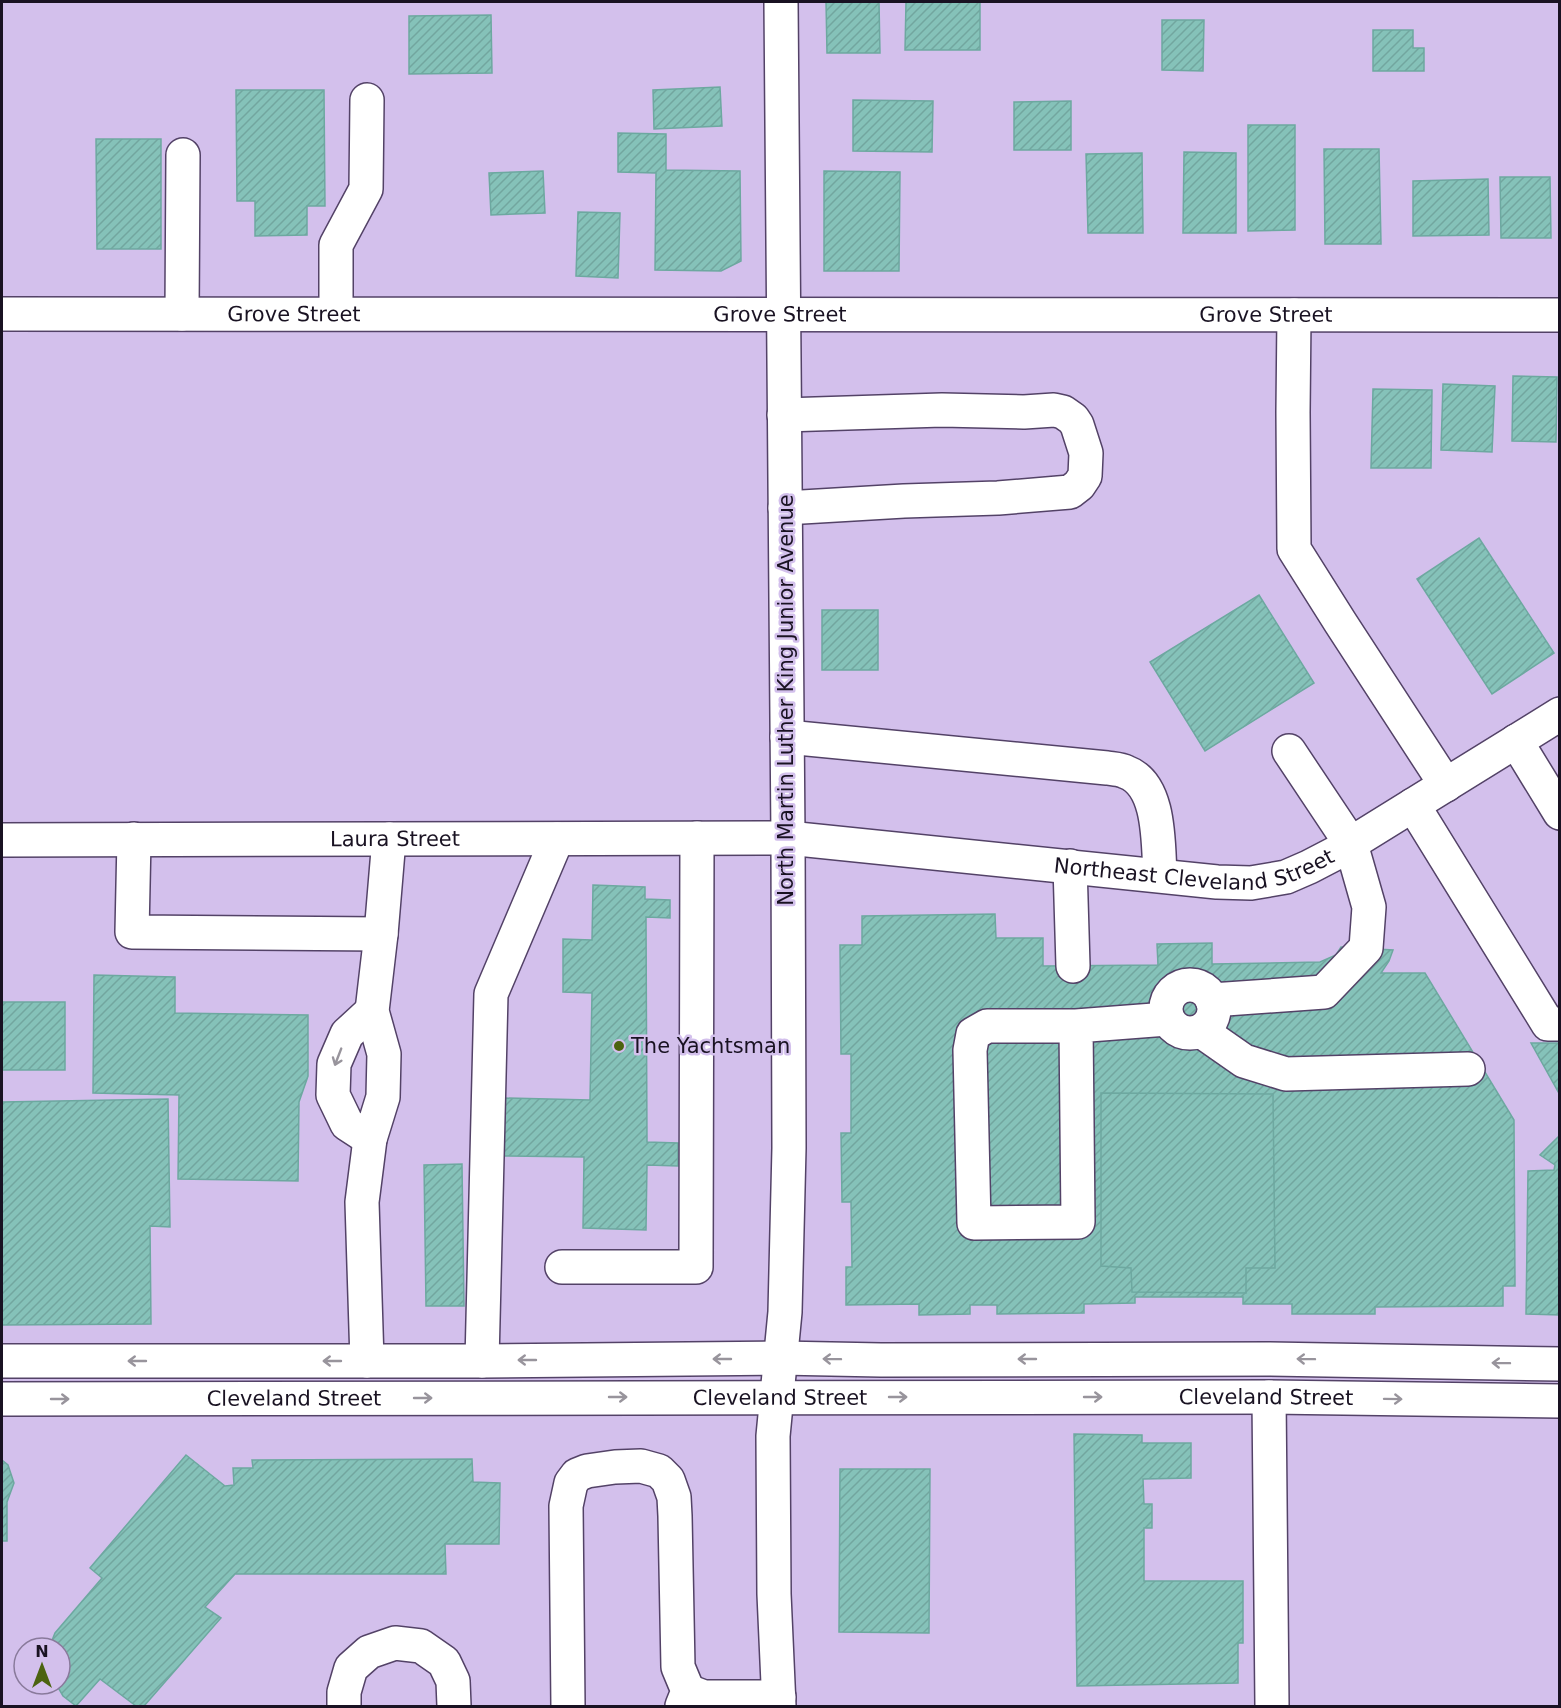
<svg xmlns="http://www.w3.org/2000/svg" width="1561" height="1708" viewBox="0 0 1561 1708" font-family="'DejaVu Sans',sans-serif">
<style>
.building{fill:url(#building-hatch);stroke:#6da8a0;stroke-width:1.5}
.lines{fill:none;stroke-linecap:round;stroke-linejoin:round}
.minor-casing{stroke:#534267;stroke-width:36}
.minor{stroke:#fff;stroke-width:33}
.oneway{stroke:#98949c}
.poi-dot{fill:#4c6310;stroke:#d3c0ec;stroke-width:2}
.labels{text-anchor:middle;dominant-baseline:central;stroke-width:5;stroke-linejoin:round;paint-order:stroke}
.street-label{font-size:21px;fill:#191222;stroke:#d3c0ec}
.poi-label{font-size:21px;fill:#191222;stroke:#d3c0ec;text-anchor:start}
</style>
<defs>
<pattern id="building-hatch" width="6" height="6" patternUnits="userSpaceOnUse" patternTransform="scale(1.5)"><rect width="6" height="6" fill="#85c2b9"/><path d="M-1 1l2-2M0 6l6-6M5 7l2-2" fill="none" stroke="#72a69f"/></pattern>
</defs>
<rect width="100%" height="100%" fill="#d3c0ec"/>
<!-- building -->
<g class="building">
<polygon points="826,2 879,2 880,53 827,53"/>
<polygon points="906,2 980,2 980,50 905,50"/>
<polygon points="491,15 492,73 409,74 409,16"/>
<polygon points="1162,20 1204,20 1203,71 1162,70"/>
<polygon points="1373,30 1413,30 1413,48 1424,48 1424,71 1373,71"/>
<polygon points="720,87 722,126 654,129 653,90"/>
<polygon points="236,90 324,90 325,206 307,206 307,235 255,236 255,201 237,201"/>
<polygon points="853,100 933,101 932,152 853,151"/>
<polygon points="1071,101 1071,150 1014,150 1014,102"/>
<polygon points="1248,125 1295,125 1295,230 1248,231"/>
<polygon points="618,133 666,134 666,170 740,171 741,261 721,271 655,270 656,173 618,172"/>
<polygon points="96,139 161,139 161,249 97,249"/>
<polygon points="1324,149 1379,149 1381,244 1325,244"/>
<polygon points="1184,152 1236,153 1236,233 1183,233"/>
<polygon points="1142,153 1143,233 1088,233 1086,154"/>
<polygon points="543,171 545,213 491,215 489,173"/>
<polygon points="824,171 900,172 899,271 824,271"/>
<polygon points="1500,177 1550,177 1551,238 1501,238"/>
<polygon points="1488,179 1489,235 1413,236 1413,181"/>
<polygon points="578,212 620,213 618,278 576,276"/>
<polygon points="1513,376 1557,377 1556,442 1512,441"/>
<polygon points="1443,384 1495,386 1492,452 1441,450"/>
<polygon points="1373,389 1432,390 1431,468 1371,468"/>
<polygon points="1479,538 1554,653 1492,694 1417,579"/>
<polygon points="1259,595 1314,683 1205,751 1150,662"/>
<rect x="822" y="610" width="56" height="60"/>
<polygon points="593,885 645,887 645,899 670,900 670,918 646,917 647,1142 678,1143 678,1166 647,1165 646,1230 583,1228 584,1157 503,1156 504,1098 590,1100 592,993 563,992 563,939 592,940"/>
<polygon points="995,914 996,938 1043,938 1043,966 1158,965 1157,944 1212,943 1212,964 1320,962 1336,955 1341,947 1393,950 1389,961 1381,973 1425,973 1514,1120 1515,1286 1503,1286 1503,1306 1375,1307 1375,1314 1292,1314 1292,1304 1243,1304 1243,1297 1135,1297 1135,1303 1084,1304 1084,1313 997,1314 997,1305 970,1305 970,1314 919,1315 919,1304 846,1305 846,1267 852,1267 851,1202 842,1202 841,1133 851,1133 851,1054 841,1054 840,945 862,945 862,916"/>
<polygon points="94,975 175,977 175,1013 308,1015 308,1076 299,1102 298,1181 178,1179 179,1095 93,1093"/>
<rect x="2" y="1002" width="63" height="68"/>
<polygon points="1531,1043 1560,1043 1560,1095"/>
<polygon points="1101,1093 1273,1094 1275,1268 1246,1268 1246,1293 1132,1292 1131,1268 1101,1266"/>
<polygon points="168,1099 170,1227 150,1226 151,1324 2,1325 2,1102"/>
<polygon points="1560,1135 1560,1315 1526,1314 1528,1171 1554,1170 1555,1165 1540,1155"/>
<polygon points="462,1164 464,1306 426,1306 424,1165"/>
<polygon points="1074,1434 1142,1435 1142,1443 1191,1443 1191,1478 1143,1479 1144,1504 1152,1504 1152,1528 1144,1528 1144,1581 1243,1581 1243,1643 1238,1643 1238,1683 1077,1686"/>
<polygon points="186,1455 225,1486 234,1485 233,1468 253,1468 252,1460 472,1459 473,1482 500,1483 499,1544 445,1544 446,1574 235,1574 205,1607 221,1618 144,1706 136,1706 100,1679 76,1706 63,1696 56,1684 60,1684 60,1648 49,1648 55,1633 102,1578 90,1568"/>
<polygon points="2,1460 8,1465 14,1483 7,1502 7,1541 2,1541"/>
<polygon points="840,1469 930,1469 929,1633 839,1632"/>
</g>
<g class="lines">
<!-- minor casing -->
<g class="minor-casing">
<g id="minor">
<polyline points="336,313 336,245 366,189 367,100"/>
<path id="s1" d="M2,314L1560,315"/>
<polyline points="182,314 183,155"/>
<polyline points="1294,315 1293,412 1294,549 1340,622 1446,785"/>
<polyline points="784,415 942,410 1024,412 1054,410 1063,412 1073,419 1077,425 1086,453 1085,476 1079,485 1070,492 998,498 904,501 785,508"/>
<path d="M787,737L1107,768C1113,769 1120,769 1126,772C1161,785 1158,844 1160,875"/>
<polyline points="1516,741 1560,813"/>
<polyline points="1413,805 1548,1024 1560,1024"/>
<polyline points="134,839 132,932 381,934 389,839"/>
<path id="s2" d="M2,840L788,838L1217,882L1251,883L1286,877L1309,867L1334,854L1560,714"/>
<polyline points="1070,866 1073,966"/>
<circle cx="1190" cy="1009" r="24"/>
<polyline points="1212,1000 1324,992 1366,948 1369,907 1351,844 1289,751"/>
<polyline points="1076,1026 1078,1222 974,1223 970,1050 973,1034 987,1026 1076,1026 1167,1019"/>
<polyline points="1201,1031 1244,1061 1286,1074 1468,1069"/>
<polyline points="370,1139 347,1124 333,1095 334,1064 347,1034 372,1011"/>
<polyline points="562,1267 696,1267 697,838"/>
<polyline points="2,1361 482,1361 780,1358 881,1360 1269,1359 1560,1364"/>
<polyline points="367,1361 362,1202 370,1139 383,1097 384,1054 372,1011 381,934"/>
<polyline points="482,1361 491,994 557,839"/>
<polyline points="1269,1397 1272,1706"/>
<path id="s3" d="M2,1399L1269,1397L1560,1401"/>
<polyline points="688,1691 704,1697 779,1697"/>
<polyline points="344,1706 344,1692 351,1668 369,1652 395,1643 421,1646 444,1662 453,1681 454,1706"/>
<polyline points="568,1706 566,1506 571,1483 577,1475 587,1471 615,1467 641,1466 659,1471 668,1480 674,1497 675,1516 678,1667 688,1691 682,1706"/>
<polyline points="779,1706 774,1594 773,1436 785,1312 789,1148 788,838 781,2"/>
</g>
</g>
<!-- minor -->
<use href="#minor" class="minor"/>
</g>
<!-- one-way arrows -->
<defs><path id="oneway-shaft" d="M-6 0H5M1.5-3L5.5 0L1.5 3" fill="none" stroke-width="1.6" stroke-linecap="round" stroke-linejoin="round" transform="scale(1.5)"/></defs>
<g class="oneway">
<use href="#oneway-shaft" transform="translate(338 1057) rotate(111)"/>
<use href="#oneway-shaft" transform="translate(722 1359) rotate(180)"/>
<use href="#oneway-shaft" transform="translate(832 1359) rotate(-179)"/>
<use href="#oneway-shaft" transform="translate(1027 1359) rotate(180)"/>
<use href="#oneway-shaft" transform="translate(1306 1359) rotate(-179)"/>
<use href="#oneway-shaft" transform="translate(527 1360) rotate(180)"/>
<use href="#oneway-shaft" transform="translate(137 1361) rotate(180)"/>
<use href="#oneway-shaft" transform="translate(332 1361) rotate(180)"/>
<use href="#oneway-shaft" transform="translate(1501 1363) rotate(-179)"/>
<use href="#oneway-shaft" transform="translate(618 1397)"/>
<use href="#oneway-shaft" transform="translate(898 1397)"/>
<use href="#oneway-shaft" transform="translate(1093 1397)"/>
<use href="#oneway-shaft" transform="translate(423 1398)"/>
<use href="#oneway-shaft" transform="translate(60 1399)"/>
<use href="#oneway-shaft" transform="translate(1393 1399) rotate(1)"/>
</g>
<!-- markers -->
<circle class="poi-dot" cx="619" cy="1046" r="6"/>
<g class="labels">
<!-- street labels -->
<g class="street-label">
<text stroke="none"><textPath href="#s1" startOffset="778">Grove Street</textPath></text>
<text stroke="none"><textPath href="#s1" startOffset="292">Grove Street</textPath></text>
<text stroke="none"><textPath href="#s1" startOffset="1264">Grove Street</textPath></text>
<text transform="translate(786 700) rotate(-90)">North Martin Luther King Junior Avenue</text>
<text stroke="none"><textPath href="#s2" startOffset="393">Laura Street</textPath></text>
<text stroke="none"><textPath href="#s2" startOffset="1196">Northeast Cleveland Street</textPath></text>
<text stroke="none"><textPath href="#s3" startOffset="778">Cleveland Street</textPath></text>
<text stroke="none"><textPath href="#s3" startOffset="292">Cleveland Street</textPath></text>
<text stroke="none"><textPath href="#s3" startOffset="1264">Cleveland Street</textPath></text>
</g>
<!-- poi labels -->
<g class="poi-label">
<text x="631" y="1046">The Yachtsman</text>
</g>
</g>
<!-- border -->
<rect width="1561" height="1708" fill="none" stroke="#191222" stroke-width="6"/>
<!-- north arrow -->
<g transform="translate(42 1666)"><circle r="28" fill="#d3c0ec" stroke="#897a9b" stroke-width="1.5"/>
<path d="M0-4.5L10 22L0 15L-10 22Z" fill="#4c6310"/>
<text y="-9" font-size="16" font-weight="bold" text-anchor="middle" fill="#191222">N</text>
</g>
</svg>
